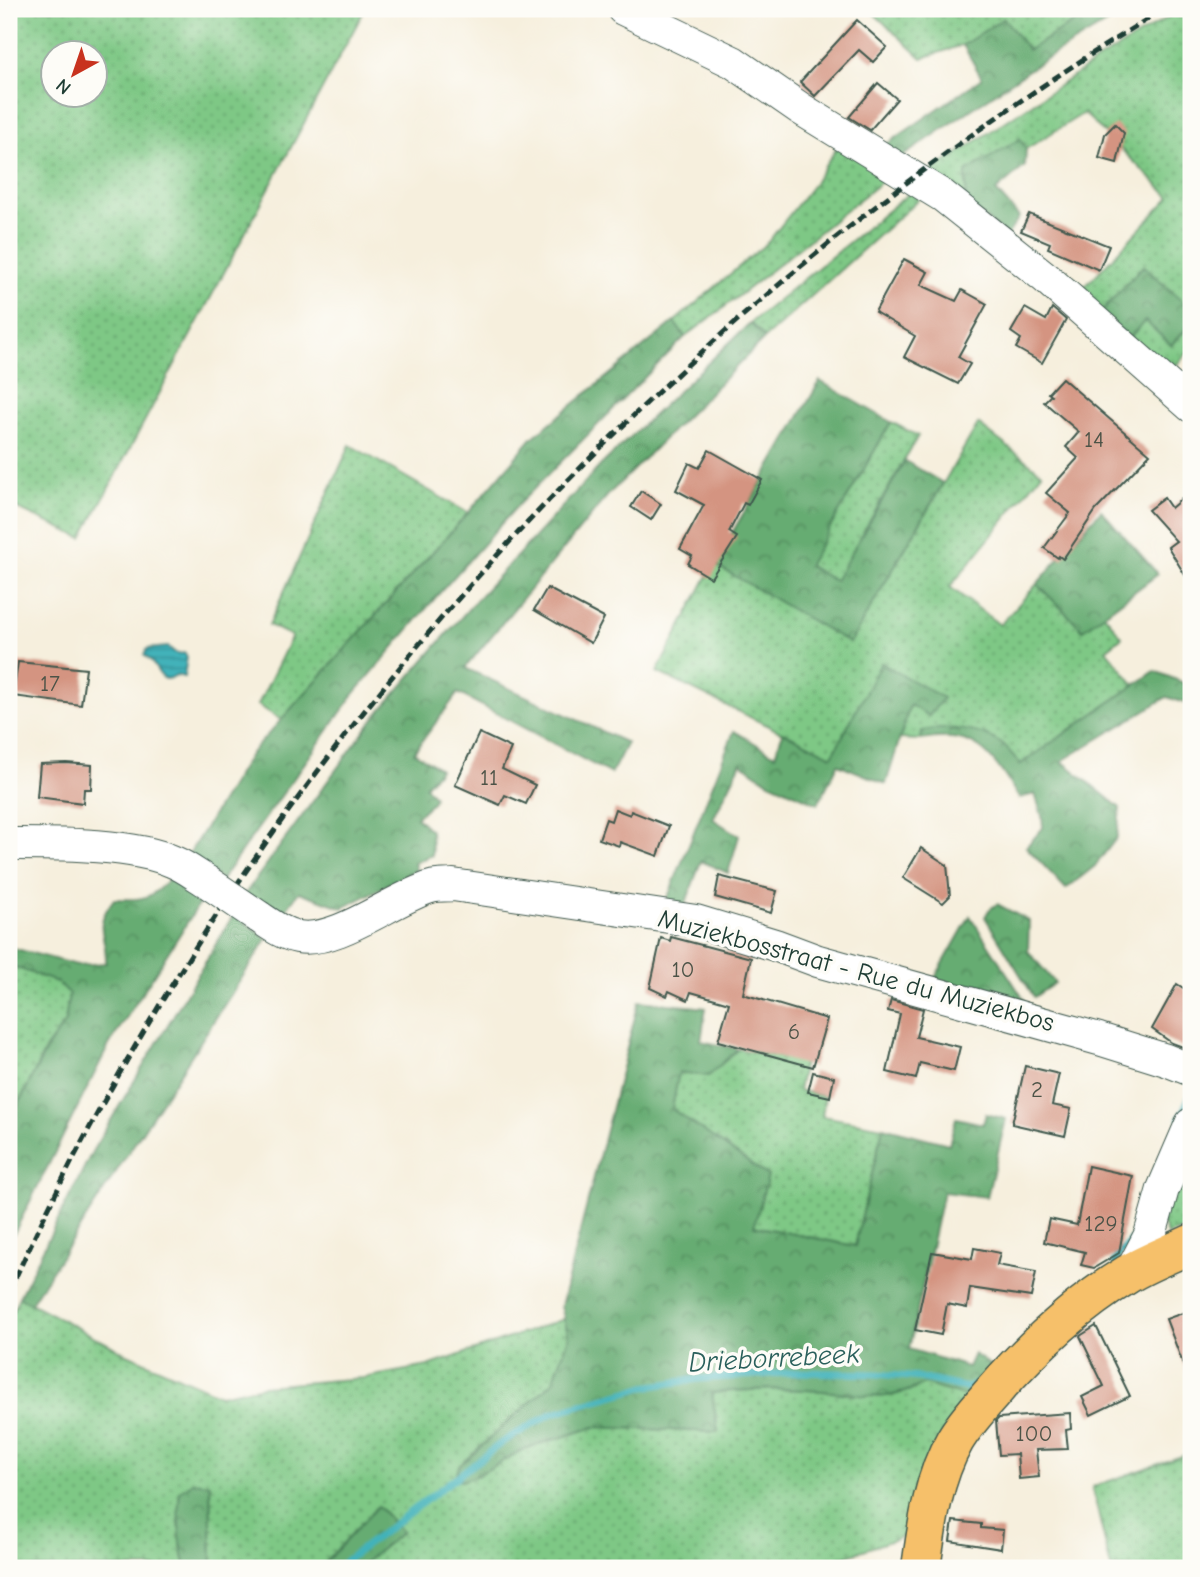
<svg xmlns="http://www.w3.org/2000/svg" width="1200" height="1577" viewBox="0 0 1200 1577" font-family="'Comic Neue',sans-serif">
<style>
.green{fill:url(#green-dots);stroke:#4e825c;stroke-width:2;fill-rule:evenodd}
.forest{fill:url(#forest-crowns);stroke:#427453;stroke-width:2}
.water{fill:url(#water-rules);stroke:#307877;stroke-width:2}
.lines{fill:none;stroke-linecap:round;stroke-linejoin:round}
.stream{stroke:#42b2ba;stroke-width:7}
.building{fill:#d49481}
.minor-casing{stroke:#3f584d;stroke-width:34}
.major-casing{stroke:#3f584d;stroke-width:41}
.minor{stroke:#fff;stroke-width:32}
.major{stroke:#f6c06b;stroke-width:38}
.rail{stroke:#1f3d34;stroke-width:5;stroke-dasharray:10 5;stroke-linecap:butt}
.minor-bridge-casing{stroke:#3f584d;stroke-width:34;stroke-linecap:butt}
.minor-bridge{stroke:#fff;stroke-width:32}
.labels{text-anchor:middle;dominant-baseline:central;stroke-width:7;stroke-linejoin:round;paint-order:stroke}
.number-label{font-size:23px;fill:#4c5347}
.street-label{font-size:26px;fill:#1f3d34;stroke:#fdfcf7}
.water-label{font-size:28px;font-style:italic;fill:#2a605c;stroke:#fdfcf7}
</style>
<defs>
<pattern id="green-dots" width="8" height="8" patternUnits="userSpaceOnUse" patternTransform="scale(1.75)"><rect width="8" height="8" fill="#7ec885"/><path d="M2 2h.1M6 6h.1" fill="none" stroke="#67a46e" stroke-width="1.8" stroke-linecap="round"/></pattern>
<pattern id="forest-crowns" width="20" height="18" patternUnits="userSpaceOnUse" patternTransform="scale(1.75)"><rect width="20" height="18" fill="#66ac72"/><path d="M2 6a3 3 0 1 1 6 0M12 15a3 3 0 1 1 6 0" fill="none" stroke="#538d5e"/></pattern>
<pattern id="water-rules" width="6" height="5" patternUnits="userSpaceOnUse" patternTransform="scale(1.75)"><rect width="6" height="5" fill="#42b2ba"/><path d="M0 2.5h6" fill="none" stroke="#379298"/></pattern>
</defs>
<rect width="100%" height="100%" fill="#fdfcf7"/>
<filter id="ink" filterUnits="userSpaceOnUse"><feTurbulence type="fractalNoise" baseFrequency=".0143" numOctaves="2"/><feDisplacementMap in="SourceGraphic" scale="14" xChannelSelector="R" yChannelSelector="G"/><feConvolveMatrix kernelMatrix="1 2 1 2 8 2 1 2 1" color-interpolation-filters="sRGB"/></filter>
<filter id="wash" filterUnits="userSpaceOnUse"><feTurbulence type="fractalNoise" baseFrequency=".00686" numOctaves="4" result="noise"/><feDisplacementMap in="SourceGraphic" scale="28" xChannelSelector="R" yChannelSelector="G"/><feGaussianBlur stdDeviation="1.57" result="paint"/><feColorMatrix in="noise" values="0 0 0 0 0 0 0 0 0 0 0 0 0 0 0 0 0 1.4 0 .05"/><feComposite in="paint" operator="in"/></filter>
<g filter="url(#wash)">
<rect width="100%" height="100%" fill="#f6efdd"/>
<!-- green -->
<g class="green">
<path d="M9,9H365L82,538L9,505ZM52,52H94V94H52Z"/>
<polygon points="869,9 1096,9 1028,50 1004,19 963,45 922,58"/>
<polygon points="1182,9 1191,9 1191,309 1143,266 1100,313 1078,294 1170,197 1084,113 1026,149 1020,140 966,203 927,174 1099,59"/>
<path d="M840,143L890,175C822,229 755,285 685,337L674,322L768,242L812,186Z"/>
<polygon points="912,191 919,199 765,338 750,323"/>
<polygon points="1145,320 1171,345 1191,324 1191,349 1169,373 1129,338"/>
<polygon points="891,422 918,436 835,582 808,565"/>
<polygon points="978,424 1042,473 950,587 1000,625 1037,584 1083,630 1104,614 1122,637 1106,650 1135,685 1021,764 1001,744 981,734 923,731 921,740 900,739 910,705 882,663 832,757 657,672 714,564 850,643"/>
<polygon points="350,445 468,513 281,720 258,705 292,636 269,625"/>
<polygon points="9,965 57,982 69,994 65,1022 46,1048 9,1123"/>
<polygon points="738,1049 804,1062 798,1090 825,1097 822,1116 883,1127 855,1246 753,1226 672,1109 678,1072 708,1076"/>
<polygon points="1191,1143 1191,1227 1167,1235 1160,1217"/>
<path d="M19,1297L125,1353L220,1395L263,1386L363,1378L428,1366L564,1319L569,1337L553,1382L460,1465L478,1475L524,1449L594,1427L718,1432L712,1393C749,1389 785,1388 822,1391C865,1394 881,1405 924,1384L974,1399L914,1533L810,1568H358L402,1532L378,1506L320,1568H212L210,1484L181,1546L186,1568H9V1320Z"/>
<polygon points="1191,1453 1191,1568 1111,1568 1092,1487"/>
</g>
<!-- forest -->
<g class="forest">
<polygon points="1096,9 1131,9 1036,65 899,159 880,149 982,78 963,45 1004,18 1028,50"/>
<polygon points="1020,139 1026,149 1025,166 996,191 1019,217 1007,236 966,203 966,172"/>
<polygon points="1143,266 1191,309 1191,324 1171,345 1145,321 1129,338 1100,313"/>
<polygon points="674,322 685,337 518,505 436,597 354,694 221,880 189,854 251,753 468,513 532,438"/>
<polygon points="750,323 765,338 608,495 465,668 627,743 611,774 458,693 414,752 440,769 425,786 434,796 433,801 416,817 431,831 432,855 414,863 416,870 343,908 299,892 279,919 242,898 374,718 478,598 601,465"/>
<polygon points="820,381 891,422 808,566 835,581 905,461 943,483 850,643 714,564"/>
<polygon points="1101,510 1158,574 1083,630 1037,584"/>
<polygon points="881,663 943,698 929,716 910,705 886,784 838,764 818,804 767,781 741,763 713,819 739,836 728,873 701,861 683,911 666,902 734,731 775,755 783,732 832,756"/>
<path d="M1155,671L1191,686V705L1167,697L1062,761L1120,808L1117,837L1095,866L1066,889L1026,847L1043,828L1042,816L1035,794L1019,798C991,754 978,730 921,740L922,731C948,726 979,728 1002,744C1009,750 1015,758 1021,764Z"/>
<path d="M176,872L206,893L109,1045L9,1243V1123L47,1048L65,1022L69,994L57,982L9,965V947L77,965L106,963C107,932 91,929 114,899C150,901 151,897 176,872Z"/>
<polygon points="997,904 1029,921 1028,951 1055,983 1034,997 985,917 989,910"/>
<polygon points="234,914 267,939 31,1303 19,1297 93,1150"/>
<polygon points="970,916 1028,1006 932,983"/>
<path d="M639,1001L706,1008L701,1041L738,1049L708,1076L679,1072L672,1109L768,1176L754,1226L855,1246L883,1127L949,1144L956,1118L983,1124L986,1114L1006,1119L987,1197L943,1192L909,1349L968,1367L974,1354L999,1371L974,1399L924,1384C882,1405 865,1394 822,1391C785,1388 749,1389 712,1393L718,1432L594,1427L524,1449L478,1475L462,1481L455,1475L460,1465L553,1382L569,1337L561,1306Z"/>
<path d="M193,1482L210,1484L212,1568H186C180,1543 176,1517 180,1491Z"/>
<polygon points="378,1506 402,1532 358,1568 320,1568"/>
</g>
<!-- water -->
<path class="water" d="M168,647L177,654L185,653L187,657L184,677L176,675C163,685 160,674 153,664C151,660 147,658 144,655L147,649Z"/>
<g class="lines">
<!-- stream -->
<g class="stream">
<polyline points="1180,1118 1191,1094"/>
<polyline points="1114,1262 1130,1241"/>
<polyline points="339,1568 348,1559 504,1441 551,1414 580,1405 644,1387 698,1379 800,1372 877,1374 920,1378 967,1388 981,1383"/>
</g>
</g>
<g id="blocks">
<!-- building -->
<g class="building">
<polygon points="857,20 887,47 873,62 859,50 815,96 800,82"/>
<polygon points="878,83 897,99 870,130 849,117"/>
<polygon points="1115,124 1124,133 1117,163 1099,158 1105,134"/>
<polygon points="1029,214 1109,246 1099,270 1048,248 1050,243 1021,231"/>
<polygon points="904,259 928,272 921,285 956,301 962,290 987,304 958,357 970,364 958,384 904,357 915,336 875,312"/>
<polygon points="1025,308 1046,320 1052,308 1066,320 1042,363 1016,348 1021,339 1011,332"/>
<polygon points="1062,378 1150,454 1096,510 1063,559 1059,556 1058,558 1044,548 1070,513 1046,493 1078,458 1066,447 1079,432 1044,402 1051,395 1048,393"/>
<polygon points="709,450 762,480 748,505 744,503 729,532 737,537 711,578 688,564 692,556 680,549 704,505 676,490 689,463 699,468"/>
<polygon points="641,491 661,504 651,520 631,507"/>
<polygon points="1191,491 1191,585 1168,547 1176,541 1148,510 1164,498 1171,508"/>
<polygon points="547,588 604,618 591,643 534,610"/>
<polygon points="18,662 86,669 81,705 13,696"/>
<polygon points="479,733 511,748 502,769 535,785 526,804 505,795 500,805 455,785"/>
<polygon points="66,763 92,765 91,789 84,789 83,803 37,797 40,764"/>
<polygon points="615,809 630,815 631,811 669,826 658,856 620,842 619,846 599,839 606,819 611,821"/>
<polygon points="921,848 947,865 950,896 943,903 903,878"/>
<polygon points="719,876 777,891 771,913 715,897"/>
<polygon points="671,937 751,958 743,994 827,1019 813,1067 718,1041 729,1003 691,992 688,1000 669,991 667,996 650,988 661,938 670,941"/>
<polygon points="1177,984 1191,993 1191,1050 1172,1043 1152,1029"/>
<polygon points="891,1000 923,1009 916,1037 960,1047 954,1071 920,1063 916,1079 887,1072 900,1014 888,1011"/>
<polygon points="1025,1066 1059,1074 1052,1105 1071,1109 1065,1136 1012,1124"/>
<polygon points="813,1072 834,1077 830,1097 808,1092"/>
<polygon points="1088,1166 1133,1176 1119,1253 1094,1268 1081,1265 1085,1252 1044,1242 1049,1219 1077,1225"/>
<polygon points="974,1248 1000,1253 997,1265 1036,1272 1031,1297 970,1288 967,1308 947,1304 941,1335 915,1330 932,1252 972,1259"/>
<polygon points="1191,1310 1191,1382 1190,1382 1166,1319"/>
<polygon points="1096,1326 1130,1396 1091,1415 1082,1397 1104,1386 1080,1336"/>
<polygon points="1070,1413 1071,1429 1066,1430 1068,1449 1036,1450 1039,1477 1019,1479 1017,1454 999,1455 996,1421 999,1418"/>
<polygon points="953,1521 981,1524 981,1528 1003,1530 1001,1549 950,1541"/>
</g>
</g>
</g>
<g filter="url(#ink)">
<use href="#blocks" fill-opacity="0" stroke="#3f584d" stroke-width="2"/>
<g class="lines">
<!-- minor casing -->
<g class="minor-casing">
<g id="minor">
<polyline points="623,9 733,62 801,109 943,196 1046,278 1191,406"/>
<path d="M9,844C55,844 133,843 174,862C186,867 196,875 206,881"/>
<path d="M259,917C271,925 283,934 298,937C337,944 393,898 431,887C438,885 445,886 453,885L696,921L775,945L818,961L1099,1039L1166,1060L1191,1070"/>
<polyline points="1131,1272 1150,1235 1163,1189 1191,1124"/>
</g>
</g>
<!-- major casing -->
<g class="major-casing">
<path id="major" d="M921,1568C927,1525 933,1478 955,1440C965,1423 979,1408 992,1393C1031,1348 1077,1305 1128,1274C1148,1262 1170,1254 1191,1244"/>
</g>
<!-- minor -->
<use href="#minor" class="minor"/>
<!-- major -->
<use href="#major" class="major"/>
<!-- rail -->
<path class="rail" d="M9,1292C245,764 669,306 1164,9"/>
<!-- minor-bridge casing -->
<g class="minor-bridge-casing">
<polyline id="minor-bridge" points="206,881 259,917"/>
</g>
<!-- minor-bridge -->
<use href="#minor-bridge" class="minor-bridge"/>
</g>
</g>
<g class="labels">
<!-- number labels -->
<g class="number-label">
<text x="1094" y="439">14</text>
<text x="50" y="683">17</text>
<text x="489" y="777">11</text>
<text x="683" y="969">10</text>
<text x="794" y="1031">6</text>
<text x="1037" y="1089">2</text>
<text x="1101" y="1223">129</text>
<text x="1034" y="1433">100</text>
</g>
<!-- street labels -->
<g class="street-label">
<text transform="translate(856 971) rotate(15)">Muziekbosstraat - Rue du Muziekbos</text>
</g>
<!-- water labels -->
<g class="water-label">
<text transform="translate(774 1358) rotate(-3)">Drieborrebeek</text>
</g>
</g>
<!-- margin -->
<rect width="1200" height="1577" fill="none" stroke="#fdfcf7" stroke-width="35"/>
<!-- north arrow -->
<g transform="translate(74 74) rotate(220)"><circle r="33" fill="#fdfcf7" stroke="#a4b0a9" stroke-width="2"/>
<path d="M0-5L12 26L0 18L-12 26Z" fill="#c8321e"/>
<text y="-10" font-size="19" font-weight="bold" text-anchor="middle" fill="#1f3d34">N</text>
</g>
</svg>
